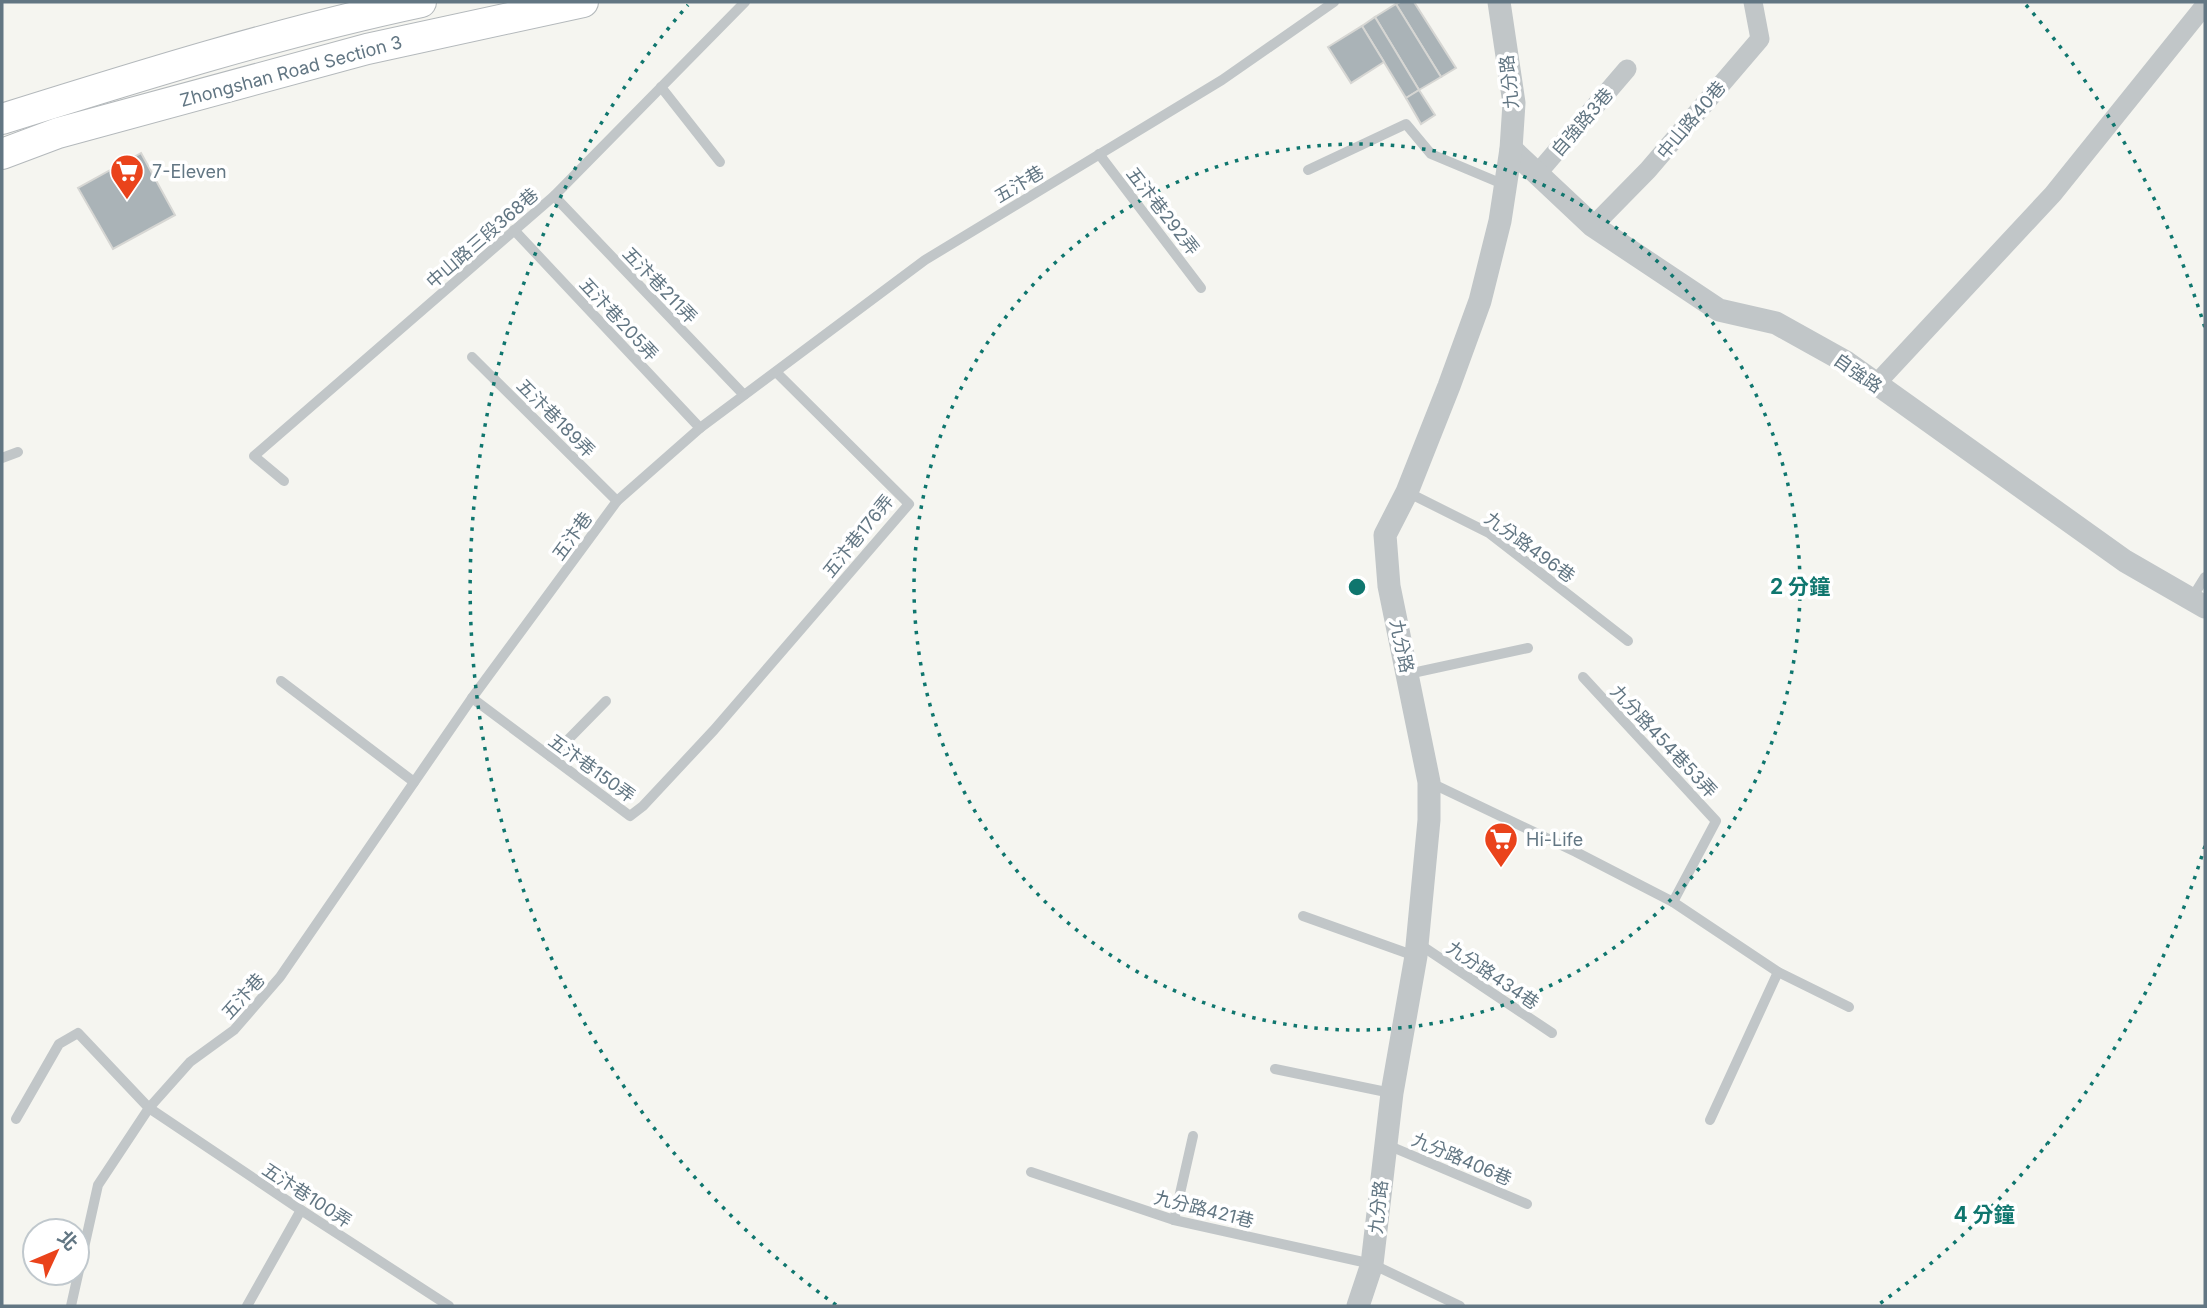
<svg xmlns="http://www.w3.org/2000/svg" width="2207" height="1308" viewBox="0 0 2207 1308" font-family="Inter,'Noto Sans TC',sans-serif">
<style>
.building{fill:#aab3b7;stroke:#d6d6d3;stroke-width:2}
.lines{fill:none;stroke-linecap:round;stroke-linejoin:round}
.primary-casing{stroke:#b4b9bc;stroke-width:32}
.service{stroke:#c1c6c8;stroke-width:10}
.minor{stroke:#c1c6c8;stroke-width:19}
.tertiary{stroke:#c1c6c8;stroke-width:23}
.primary{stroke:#fff;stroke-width:30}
.ring{fill:none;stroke:#0f766e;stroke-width:3.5;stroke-dasharray:3.5 7}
.labels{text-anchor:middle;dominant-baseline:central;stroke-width:7;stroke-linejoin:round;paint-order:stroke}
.street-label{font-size:18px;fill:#627683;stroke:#fff}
.poi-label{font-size:18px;fill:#627683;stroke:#fff;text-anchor:start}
.centre{fill:#0f766e;stroke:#fff;stroke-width:3.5}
.ring-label{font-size:21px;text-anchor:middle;font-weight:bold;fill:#0f766e;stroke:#fff;stroke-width:7;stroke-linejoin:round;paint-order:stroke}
</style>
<rect width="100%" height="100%" fill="#f5f5f0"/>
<!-- building -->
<g class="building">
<polygon points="1400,2 1414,2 1456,68 1441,77 1396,4"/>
<polygon points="1396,4 1441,77 1419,90 1375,17"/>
<polygon points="1375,17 1419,90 1406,98 1362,26"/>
<polygon points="1362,26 1384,62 1351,83 1328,47"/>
<polygon points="1419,90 1435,115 1421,124 1406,98"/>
<polygon points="141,153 175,215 113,249 78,188"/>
</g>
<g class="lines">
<!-- primary casing -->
<g class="primary-casing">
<g id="primary">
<path d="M2,119C139,76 280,32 421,2"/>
<polyline points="2,154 58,133 367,49 583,2"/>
</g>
</g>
<!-- service -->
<g class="service">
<polyline points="661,87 720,162"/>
<polyline points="1099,154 1201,288"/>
<polyline points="1308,170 1406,124 1431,154 1505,185"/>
<polyline points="554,196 744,395"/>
<polyline points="514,230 700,428"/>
<polyline points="472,357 617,501"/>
<polyline points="2,458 18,452"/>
<polyline points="284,481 254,456 554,196 745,2"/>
<polyline points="1407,492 1489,533 1628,641"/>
<polyline points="2192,598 2205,577"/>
<polyline points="1408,674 1528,648"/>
<polyline points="1583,677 1716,821 1673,902"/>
<polyline points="281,681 414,782"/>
<polyline points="472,698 630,816 643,806 714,730 909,504 776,372"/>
<polyline points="551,757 606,701"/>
<polyline points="1431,783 1576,852 1673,902 1778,972 1849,1007"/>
<polyline points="1303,916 1415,956"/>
<polyline points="1419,944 1552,1033"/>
<polyline points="1275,1069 1391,1093"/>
<polyline points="16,1119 59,1044 78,1033 149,1108 301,1210 449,1306"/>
<polyline points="1710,1120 1778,972"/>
<polyline points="1385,1144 1527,1204"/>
<polyline points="1031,1172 1174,1220 1372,1264 1460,1306"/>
<polyline points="1174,1220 1193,1136"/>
<polyline points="71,1306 98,1185 149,1108 190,1062 234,1030 280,977 472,698 617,501 700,428 925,260 1222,80 1334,2"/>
<polyline points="247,1306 301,1210"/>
</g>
<!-- minor -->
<g class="minor">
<polyline points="1537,174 1627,69"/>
<polyline points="1593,226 1648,170 1760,39 1753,2"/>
<polyline points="1875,385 2053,194 2205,5"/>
</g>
<!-- tertiary -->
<g class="tertiary">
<polyline points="1511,149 1593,226 1719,310 1776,323 1846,362 2125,561 2205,607"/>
<polyline points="1358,1306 1372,1264 1392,1093 1416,956 1429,820 1429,782 1389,586 1385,535 1407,492 1449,386 1480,301 1500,221 1511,149 1514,103 1499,2"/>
</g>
<!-- primary -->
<use href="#primary" class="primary"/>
</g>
<!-- distance rings -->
<g class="ring">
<circle cx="1357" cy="587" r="443"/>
<path d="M2205 846A887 887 0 0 1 1878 1305M836 1305A887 887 0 0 1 688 5M2026 5A887 887 0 0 1 2205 328"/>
</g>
<!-- icons -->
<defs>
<g id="supermarket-pin" transform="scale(1.75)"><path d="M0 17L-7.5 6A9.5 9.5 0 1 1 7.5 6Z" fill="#ea431b" stroke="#fff"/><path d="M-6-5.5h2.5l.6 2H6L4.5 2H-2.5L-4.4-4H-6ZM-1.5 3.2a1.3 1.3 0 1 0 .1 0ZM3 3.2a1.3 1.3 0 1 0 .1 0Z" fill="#fff"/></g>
</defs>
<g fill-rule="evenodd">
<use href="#supermarket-pin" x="127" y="171"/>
<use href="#supermarket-pin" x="1501" y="839"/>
</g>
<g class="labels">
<!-- street labels -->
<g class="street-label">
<text transform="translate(291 71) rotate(-15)">Zhongshan Road Section 3</text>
<text transform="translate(1509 82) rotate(-96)">九分路</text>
<text transform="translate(1691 120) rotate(-50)">中山路40巷</text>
<text transform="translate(1582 122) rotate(-49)">自強路3巷</text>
<text transform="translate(1019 184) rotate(-31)">五汴巷</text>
<text transform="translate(1163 211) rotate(52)">五汴巷292弄</text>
<text transform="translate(482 238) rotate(-41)">中山路三段368巷</text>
<text transform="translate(660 285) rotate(46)">五汴巷211弄</text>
<text transform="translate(619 319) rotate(47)">五汴巷205弄</text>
<text transform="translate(1858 373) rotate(35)">自強路</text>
<text transform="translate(556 418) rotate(45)">五汴巷189弄</text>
<text transform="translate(572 536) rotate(-54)">五汴巷</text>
<text transform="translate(858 536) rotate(-51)">五汴巷176弄</text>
<text transform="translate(1530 547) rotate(36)">九分路496巷</text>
<text transform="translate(1402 646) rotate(78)">九分路</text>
<text transform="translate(1664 741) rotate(47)">九分路454巷53弄</text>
<text transform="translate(592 768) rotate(36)">五汴巷150弄</text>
<text transform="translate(1493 975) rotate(34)">九分路434巷</text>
<text transform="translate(243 996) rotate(-48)">五汴巷</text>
<text transform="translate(1462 1159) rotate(23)">九分路406巷</text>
<text transform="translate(307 1195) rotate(33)">五汴巷100弄</text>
<text transform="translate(1378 1207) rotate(-84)">九分路</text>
<text transform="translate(1204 1209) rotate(14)">九分路421巷</text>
</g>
<!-- poi labels -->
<g class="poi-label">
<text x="152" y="171">7-Eleven</text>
<text x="1526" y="839">Hi-Life</text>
</g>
</g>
<circle cx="1357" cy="587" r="10" class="centre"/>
<g class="ring-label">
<text x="1800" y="594">2 分鐘</text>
<text x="1984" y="1222">4 分鐘</text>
</g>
<!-- border -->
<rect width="2207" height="1308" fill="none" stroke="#627683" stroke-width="7"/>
<!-- north arrow -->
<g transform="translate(56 1252) rotate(46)"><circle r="33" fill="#ffffff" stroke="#c0c8cd" stroke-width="2"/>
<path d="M0-5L12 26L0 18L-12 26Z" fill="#ea431b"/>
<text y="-10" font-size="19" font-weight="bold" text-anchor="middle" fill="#627683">北</text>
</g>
</svg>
